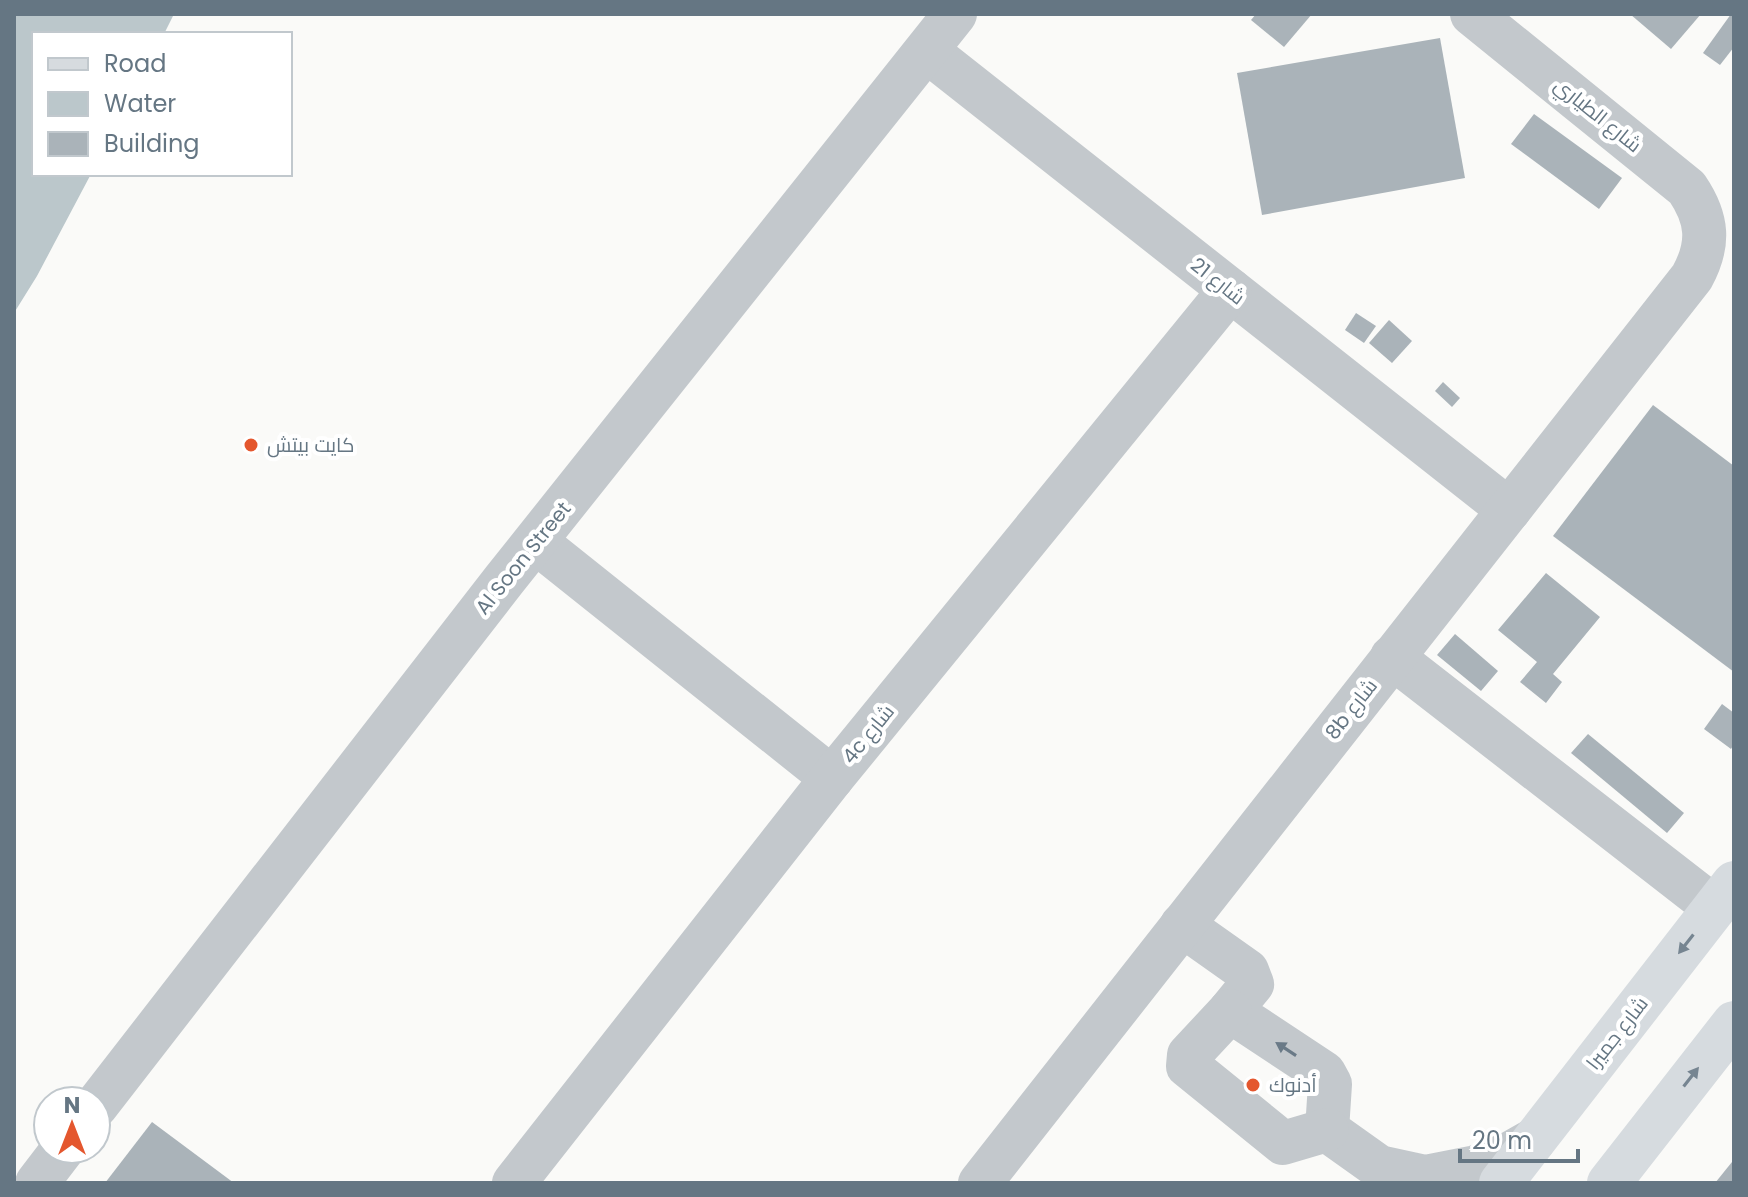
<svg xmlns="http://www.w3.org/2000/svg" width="1748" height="1197" viewBox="0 0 1748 1197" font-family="Poppins,Cairo,sans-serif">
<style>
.water{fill:#bbc7cb}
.building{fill:#aab3b9}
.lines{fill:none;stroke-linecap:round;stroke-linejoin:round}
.minor{stroke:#c3c8cc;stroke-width:44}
.major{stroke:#d6dbdf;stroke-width:44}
.oneway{fill:#768591}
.oneway2{fill:#6a7a87}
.poi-dot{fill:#e4572e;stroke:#fff;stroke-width:3}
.labels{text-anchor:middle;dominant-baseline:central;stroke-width:8;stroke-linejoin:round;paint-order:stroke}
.street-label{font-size:20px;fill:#657683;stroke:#fff}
.poi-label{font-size:20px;fill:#657683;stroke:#fff;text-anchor:start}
</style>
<rect width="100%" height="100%" fill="#fafaf8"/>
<!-- water -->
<polygon class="water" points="14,14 174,14 164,34 34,34 34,174 91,174 37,276 14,313"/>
<!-- building -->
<g class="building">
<polygon points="1256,14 1312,14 1284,47 1251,20"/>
<polygon points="1630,14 1701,14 1671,49"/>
<polygon points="1731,14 1734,14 1734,47 1720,65 1703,53"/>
<polygon points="1440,38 1465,178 1262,215 1237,73"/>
<polygon points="1534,114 1622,178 1599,209 1511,144"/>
<polygon points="1356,313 1376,326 1364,343 1345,330"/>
<polygon points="1389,320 1412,341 1392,363 1369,343"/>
<polygon points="1443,382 1460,398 1452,407 1435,391"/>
<polygon points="1653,405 1734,466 1734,672 1553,536"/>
<polygon points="1546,573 1600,617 1553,674 1562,682 1546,703 1520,682 1537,662 1498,630"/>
<polygon points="1455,634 1498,671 1481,691 1437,655"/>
<polygon points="1722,704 1734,713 1734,744 1731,749 1704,729"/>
<polygon points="1588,734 1684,813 1667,833 1571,753"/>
<polygon points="152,1122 234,1183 105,1183"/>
<polygon points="1732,1162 1734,1183 1715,1183"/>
</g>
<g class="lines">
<!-- minor -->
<g class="minor">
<polyline points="927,51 1509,510"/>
<polyline points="536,542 832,778"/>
<polyline points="1392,657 1714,907"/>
<polyline points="1182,925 1247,971 1252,984 1230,1011 1324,1073 1330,1084 1327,1130 1379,1167 1425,1177 1476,1167 1511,1153 1534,1140"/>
<polyline points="1230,1011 1189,1055 1188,1066 1283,1143 1327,1130"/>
<polyline points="96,1106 504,580 955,14"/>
<polyline points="37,1183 63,1149"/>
<polyline points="514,1183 832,778 1230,290"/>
<path d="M980,1183L1692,277C1710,244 1708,219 1687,188L1472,14"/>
</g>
<!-- major -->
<g class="major">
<polyline points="1501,1183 1734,883"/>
<polyline points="1609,1183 1734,1023"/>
</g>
</g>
<!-- one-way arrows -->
<defs><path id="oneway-solid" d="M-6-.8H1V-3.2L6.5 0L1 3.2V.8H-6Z" transform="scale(2)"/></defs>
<g class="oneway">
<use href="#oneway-solid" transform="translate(1686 944) rotate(128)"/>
<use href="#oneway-solid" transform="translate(1691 1077) rotate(-52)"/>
</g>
<use class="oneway2" href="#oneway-solid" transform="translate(1286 1049) rotate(-147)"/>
<!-- markers -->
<g class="poi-dot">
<circle cx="251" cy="445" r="8"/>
<circle cx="1253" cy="1085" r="8"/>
</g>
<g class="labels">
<!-- street labels -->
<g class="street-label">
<text transform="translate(1598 115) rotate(39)">شارع الطياري</text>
<text transform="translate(1218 281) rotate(38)">شارع 21</text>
<text transform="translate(523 558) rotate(-51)">Al Soon Street</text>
<text transform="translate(1351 709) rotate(-52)">8b شارع</text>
<text transform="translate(868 734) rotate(-51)">4c شارع</text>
<text transform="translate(1617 1033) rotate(-52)">شارع جميرا</text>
</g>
<!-- poi labels -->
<g class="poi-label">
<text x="267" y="445">كايت بيتش</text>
<text x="1269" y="1085">أدنوك</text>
</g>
</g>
<!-- border -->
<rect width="1748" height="1197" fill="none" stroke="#657683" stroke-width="32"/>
<!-- legend -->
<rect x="32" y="32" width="260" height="144" fill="#ffffff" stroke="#c1c8cd" stroke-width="2"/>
<rect x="48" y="58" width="40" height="12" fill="#d6dbdf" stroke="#c1c8cd" stroke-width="2"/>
<text x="104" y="72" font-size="24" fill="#657683">Road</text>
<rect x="48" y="92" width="40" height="24" fill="#bbc7cb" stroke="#c1c8cd" stroke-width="2"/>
<text x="104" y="112" font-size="24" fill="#657683">Water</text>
<rect x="48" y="132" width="40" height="24" fill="#aab3b9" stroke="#c1c8cd" stroke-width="2"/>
<text x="104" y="152" font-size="24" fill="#657683">Building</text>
<!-- north arrow -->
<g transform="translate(72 1125)"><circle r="38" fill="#ffffff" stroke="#c1c8cd" stroke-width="2"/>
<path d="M0-6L14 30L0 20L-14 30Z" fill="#e4572e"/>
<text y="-12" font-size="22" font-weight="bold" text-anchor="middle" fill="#657683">N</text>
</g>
<!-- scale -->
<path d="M1460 1149v12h118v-12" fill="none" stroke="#657683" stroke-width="4"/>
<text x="1472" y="1149" font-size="24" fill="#657683" stroke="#ffffff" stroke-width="6" paint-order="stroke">20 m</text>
</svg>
